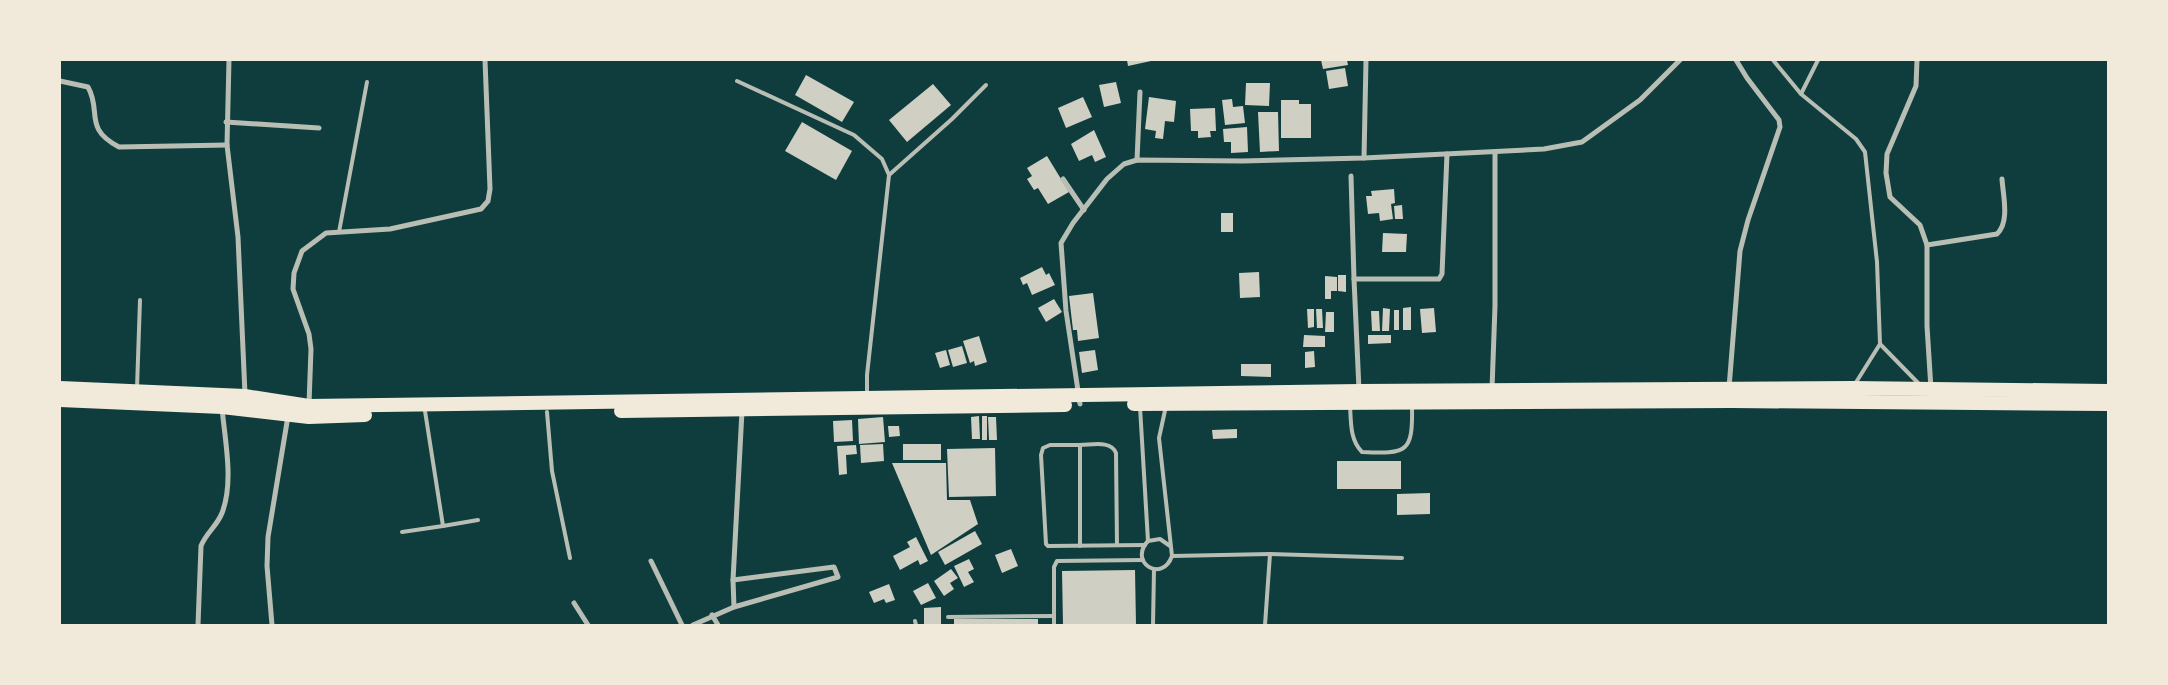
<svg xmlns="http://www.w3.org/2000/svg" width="2168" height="685" viewBox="0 0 2168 685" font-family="'Open Sans',sans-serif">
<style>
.building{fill:#cfcfc3}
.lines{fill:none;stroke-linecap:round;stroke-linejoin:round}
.service{stroke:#b8beb3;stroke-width:4}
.minor{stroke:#b8beb3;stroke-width:5}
.trunk{stroke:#f1e9da;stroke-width:14}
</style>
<rect width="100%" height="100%" fill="#0f3d3e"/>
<!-- building -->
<g class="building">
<polygon points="1127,60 1151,60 1151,61 1128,66"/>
<polygon points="1321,60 1347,60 1348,65 1323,69"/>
<polygon points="1345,68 1348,86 1329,89 1326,71"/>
<polygon points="806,75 854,102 842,122 795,95"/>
<polygon points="1116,82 1121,103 1104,107 1099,85"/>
<polygon points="1246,83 1270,83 1269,106 1245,105"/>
<polygon points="933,84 951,105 907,142 889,120"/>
<polygon points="1083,97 1092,117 1066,128 1058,108"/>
<polygon points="1149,97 1176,101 1174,122 1165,121 1163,139 1155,138 1156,131 1145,129"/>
<polygon points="1232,99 1233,107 1243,106 1245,123 1225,125 1222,100"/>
<polygon points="1281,100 1299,100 1299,104 1311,104 1311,138 1281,138"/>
<polygon points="1215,108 1216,131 1210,131 1211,137 1198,138 1198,131 1191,131 1190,109"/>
<polygon points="1258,112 1278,112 1279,151 1260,152"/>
<polygon points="802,122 852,151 836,180 785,151"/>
<polygon points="1247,127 1248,152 1231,153 1231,142 1224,142 1223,129"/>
<polygon points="1094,130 1106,157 1095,162 1092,155 1079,161 1071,144"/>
<polygon points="1047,156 1069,192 1048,204 1038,188 1034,190 1027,179 1032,176 1027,168"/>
<polygon points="1394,189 1395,203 1391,204 1393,219 1380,221 1379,213 1368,214 1366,196 1372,196 1371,191"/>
<polygon points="1402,205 1403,219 1395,219 1394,206"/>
<rect x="1221" y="213" width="12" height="19"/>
<polygon points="1383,233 1407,234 1406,252 1382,252"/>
<polygon points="1042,267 1046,275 1049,273 1055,285 1032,295 1027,283 1023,285 1020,278"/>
<polygon points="1259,272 1260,297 1240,298 1239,273"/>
<polygon points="1338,275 1346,275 1346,292 1338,291"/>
<polygon points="1325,276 1337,277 1337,291 1331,291 1331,299 1325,299"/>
<polygon points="1093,293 1099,338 1078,341 1077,330 1073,330 1069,296"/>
<polygon points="1054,299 1062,312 1046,322 1038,308"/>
<polygon points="1411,307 1411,330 1403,330 1403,308"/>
<polygon points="1383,308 1390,309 1389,331 1382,331"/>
<polygon points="1434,308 1436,332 1422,333 1420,309"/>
<polygon points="1307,309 1314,309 1314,327 1308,328"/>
<polygon points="1316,309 1322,309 1323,328 1317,328"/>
<rect x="1394" y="310" width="5" height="20"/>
<polygon points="1371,311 1379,311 1380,331 1372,331"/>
<polygon points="1326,312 1334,312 1334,332 1325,332"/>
<polygon points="1304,335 1325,336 1325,347 1303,347"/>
<polygon points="1368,335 1391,335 1391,343 1368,344"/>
<polygon points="979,336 987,362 975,366 974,361 970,363 963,341"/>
<polygon points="962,346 967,363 953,367 948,350"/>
<polygon points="946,350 950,365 940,368 935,353"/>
<polygon points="1095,350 1098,370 1082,373 1079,352"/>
<polygon points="1314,351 1315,367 1305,368 1305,352"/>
<polygon points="1241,364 1271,364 1271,377 1241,376"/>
<polygon points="979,416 980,439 972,439 971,417"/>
<rect x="982" y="416" width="5" height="24"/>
<polygon points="883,417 885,442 859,444 858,419"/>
<polygon points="988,417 996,417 997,440 989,440"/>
<polygon points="852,420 853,441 834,442 833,421"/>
<polygon points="888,426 899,426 900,436 889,437"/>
<polygon points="1237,429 1237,438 1213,439 1212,430"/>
<polygon points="883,444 884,461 861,463 860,445"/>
<rect x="903" y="444" width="38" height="16"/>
<polygon points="856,445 857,454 846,455 847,474 839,475 837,446"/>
<polygon points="995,448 996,496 949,497 947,449"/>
<rect x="1337" y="461" width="64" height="28"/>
<polygon points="892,463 946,463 947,500 970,500 978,524 931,555"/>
<polygon points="1430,493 1430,514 1397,515 1397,494"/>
<polygon points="975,531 982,544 945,565 938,552"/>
<polygon points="916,537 928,561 920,565 918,560 900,570 893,556 910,547 907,542"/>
<polygon points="1011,549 1018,566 1002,573 995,555"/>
<polygon points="969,559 974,569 968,572 974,582 964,587 954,566"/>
<polygon points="951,569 958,578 950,583 954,589 944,596 934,581"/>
<polygon points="1135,570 1136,625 1063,625 1062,571"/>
<polygon points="928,583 936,598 921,605 913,591"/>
<polygon points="889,584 895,600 886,603 884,599 874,603 869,592"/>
<polygon points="941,607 941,625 924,625 924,608"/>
<rect x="954" y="619" width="84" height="6"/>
</g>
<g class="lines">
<!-- service -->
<g class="service">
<polyline points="1773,60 1801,94 1856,139 1865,152 1877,262 1880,344"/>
<polyline points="737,81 854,135 882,159 889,175 867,375 867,396"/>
<polyline points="1801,94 1818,60"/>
<polyline points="889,175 952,119 986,85"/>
<polyline points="339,232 367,82"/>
<polyline points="1855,384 1880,344 1920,385"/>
<polyline points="137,388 140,300"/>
<path d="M1350,405C1351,423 1350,440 1362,452C1407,454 1413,453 1412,406"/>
<path d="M1166,406L1159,438L1172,556C1162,584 1128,562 1148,541L1160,539L1170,546"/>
<polyline points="1140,407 1148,541"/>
<polyline points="425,411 443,526 478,520"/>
<polyline points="547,412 552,471 570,558"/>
<polyline points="1080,445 1050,445 1043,448 1041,455 1046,544 1048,546 1145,545"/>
<polyline points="402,532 443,526"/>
<path d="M1080,546V445C1092,445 1111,440 1116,453L1117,545"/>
<polyline points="1172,556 1270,554 1402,558"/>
<polyline points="948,617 1054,616"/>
<polyline points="915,621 916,625"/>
<polyline points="1054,625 1054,567 1057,561 1143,560"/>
<polyline points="1153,625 1154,569"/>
<polyline points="1265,625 1270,554"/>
</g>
<!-- minor -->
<g class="minor">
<polyline points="229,60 227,145 238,237 245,394"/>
<polyline points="1917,60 1916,86 1887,154 1886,173 1890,197 1920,225 1927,245 1927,326 1931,389"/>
<path d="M60,81L88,87C102,112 83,128 119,147L227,145"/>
<polyline points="226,122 319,128"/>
<polyline points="1364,158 1366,60"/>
<polyline points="1137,160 1140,92"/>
<polyline points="1351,176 1354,279 1359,390"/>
<polyline points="1063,179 1084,210"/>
<path d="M1927,245L1997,234C2010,222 2003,195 2002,179"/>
<polyline points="1354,279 1439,279 1442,274 1447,154"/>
<polyline points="1729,388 1740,251 1748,220 1780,127 1779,120 1747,78 1736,60"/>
<polyline points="1492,389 1495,306 1495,152"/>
<polyline points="309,404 311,349 309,334 293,289 294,273 302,251 326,233 390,229 481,209 488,201 490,189 485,60"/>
<polyline points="1080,404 1066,311 1061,243 1073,223 1107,179 1124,164 1137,160 1242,161 1364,158 1544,149 1582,142 1640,100 1680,60"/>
<polyline points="651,561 682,625"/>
<polyline points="574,603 588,625"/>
<polyline points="734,607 733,580 742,411"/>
<polyline points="712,615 718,625"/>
<path d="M198,625L201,546C206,533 217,526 222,513C234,482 225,441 222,408"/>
<polyline points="272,625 267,566 268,537 288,416"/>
<polyline points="693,625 734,607 838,577 834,567 733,580"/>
</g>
<!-- trunk -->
<g class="trunk">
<polyline points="60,388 245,396 309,406 1359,391 1852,388 2108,391"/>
<polyline points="60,400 222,407 309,417 365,415"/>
<polyline points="1134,404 1732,401 2108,404"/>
<polyline points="621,411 1065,405"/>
</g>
</g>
<!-- border -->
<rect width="2168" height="685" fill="none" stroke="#f1e9da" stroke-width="122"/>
</svg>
